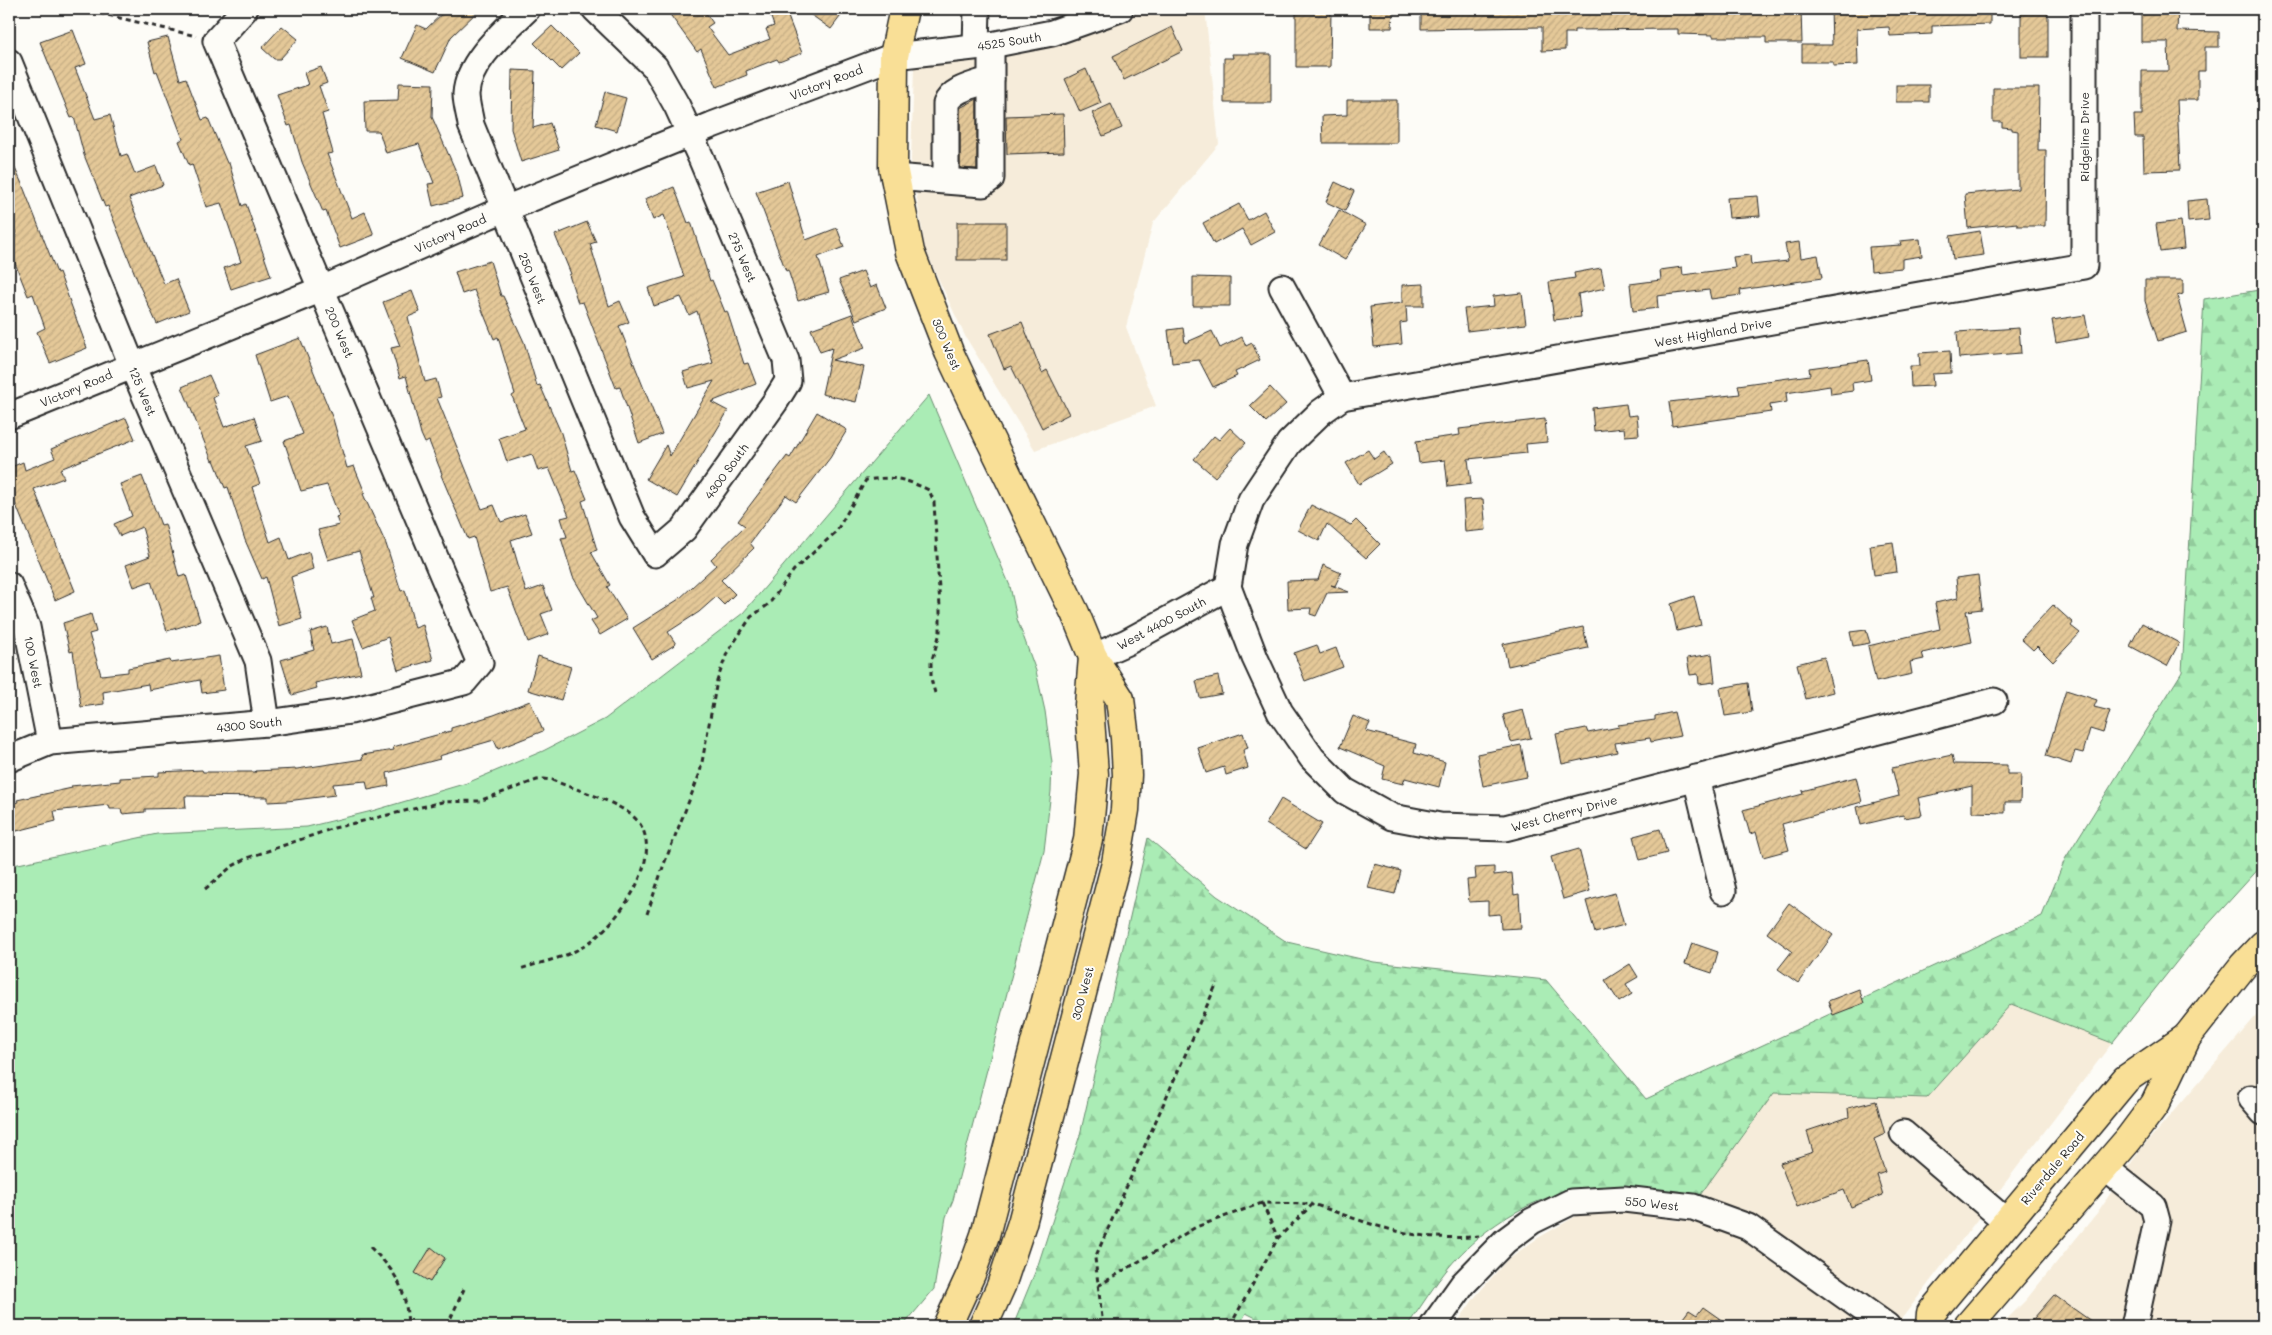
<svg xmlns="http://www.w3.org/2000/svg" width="2272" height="1335" viewBox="0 0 2272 1335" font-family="Mali,sans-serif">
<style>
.built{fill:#f6ecda}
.grass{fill:#aaecb5;stroke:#6a8c70}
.forest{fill:url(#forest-firs);stroke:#6a8c70}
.building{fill:url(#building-hatch);stroke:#2b2b2b}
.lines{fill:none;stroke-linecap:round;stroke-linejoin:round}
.minor-casing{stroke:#2b2b2b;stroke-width:29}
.major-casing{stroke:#2b2b2b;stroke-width:31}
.path{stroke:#2b2b2b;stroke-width:3;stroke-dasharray:5 4;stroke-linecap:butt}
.minor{stroke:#fdfcf7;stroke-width:25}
.major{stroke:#f9df96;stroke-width:28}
.labels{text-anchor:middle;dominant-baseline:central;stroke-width:4;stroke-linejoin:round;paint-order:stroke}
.street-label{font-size:12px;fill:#2b2b2b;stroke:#fdfcf7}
</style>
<defs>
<pattern id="forest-firs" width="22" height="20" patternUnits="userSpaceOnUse" patternTransform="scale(1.25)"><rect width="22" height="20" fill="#aaecb5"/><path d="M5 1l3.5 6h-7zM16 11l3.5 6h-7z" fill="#92cb9c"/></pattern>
<pattern id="building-hatch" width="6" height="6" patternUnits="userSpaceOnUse" patternTransform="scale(1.25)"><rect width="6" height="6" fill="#e4c898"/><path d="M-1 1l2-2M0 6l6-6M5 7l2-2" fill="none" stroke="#c4ac83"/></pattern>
</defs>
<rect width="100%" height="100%" fill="#fdfcf7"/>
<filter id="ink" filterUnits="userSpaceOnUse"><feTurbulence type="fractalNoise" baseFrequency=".02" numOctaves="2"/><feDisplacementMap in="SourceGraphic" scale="10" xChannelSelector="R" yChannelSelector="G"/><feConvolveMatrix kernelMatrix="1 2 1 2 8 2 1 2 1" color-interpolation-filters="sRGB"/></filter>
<g filter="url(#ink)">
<!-- built -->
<g class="built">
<polygon points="1147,9 1205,9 1219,144 1153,223 1126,327 1156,406 1035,450 965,336 925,250 911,160 914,67 1055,45"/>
<polygon points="2011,1004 2112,1043 1896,1326 1455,1326 1475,1297 1508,1259 1538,1238 1578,1215 1629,1212 1681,1221 1774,1093 1927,1098"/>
<polygon points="2263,1008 2263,1326 2000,1326 2025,1301 2097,1213 2140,1150"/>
</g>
<!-- grass -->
<polygon class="grass" points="929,395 1010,586 1017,619 1036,671 1045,711 1052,763 1051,791 1044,851 953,1200 946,1217 934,1289 903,1326 9,1326 9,866 157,834 307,827 372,811 467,783 543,751 605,719 743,613"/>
<!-- forest -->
<path class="forest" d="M2263,287V864L2194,940L2112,1043L2011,1004L1927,1098L1774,1093L1695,1202C1674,1198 1652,1190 1631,1188C1562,1179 1493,1215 1449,1267C1434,1285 1421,1307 1407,1326H1272L1246,1313L1239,1326H1013L1038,1265L1080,1135L1148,838L1217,896L1287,942L1374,962L1546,980L1646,1099L2042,916L2065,859L2182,672L2204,299L2259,290Z"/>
<!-- building -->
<g class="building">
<polygon points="447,9 480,9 451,37 435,72 402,58 417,25 426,29"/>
<polygon points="666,9 703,9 713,23 707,27 728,55 770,39 766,29 774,26 768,9 785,9 802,53 779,62 777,59 746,71 747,75 717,87 701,49 697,52"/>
<polygon points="803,9 846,9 831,29"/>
<polygon points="1370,9 1393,9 1392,28 1370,28"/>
<polygon points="1421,9 1801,9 1802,43 1766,43 1766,37 1713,37 1713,35 1678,34 1678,29 1574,30 1574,33 1565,33 1565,50 1542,51 1542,27 1421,29"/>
<polygon points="1831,9 1917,9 1917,13 1948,11 1948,9 1990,9 1990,24 1932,26 1932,34 1890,36 1889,27 1857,29 1858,65 1833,66 1833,62 1802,62 1802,45 1832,45"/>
<rect x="2021" y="9" width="27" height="48"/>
<polygon points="2141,9 2178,9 2177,31 2219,32 2219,47 2205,47 2205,71 2198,71 2198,100 2177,100 2180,170 2144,171 2143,137 2135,137 2134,115 2142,115 2142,71 2169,71 2168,42 2141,42"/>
<polygon points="1296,10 1331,10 1330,67 1296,67"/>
<polygon points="282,26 298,39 280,59 274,59 262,48"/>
<polygon points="552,26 579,53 561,70 534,43"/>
<polygon points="1172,27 1183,51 1124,80 1113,56"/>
<polygon points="73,30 86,64 75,68 95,119 110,115 121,156 127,154 135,174 156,166 163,185 129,198 164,284 176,279 189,311 157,324 140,287 108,206 105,207 84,155 74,117 71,118 40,42"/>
<polygon points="168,37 180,80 186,78 202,120 208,118 227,163 229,163 242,206 246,204 271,276 231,289 224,268 241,262 221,203 206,207 192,164 189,165 179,141 183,139 157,71 155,72 147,42"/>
<polygon points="1232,54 1271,54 1271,103 1224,103 1224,58 1233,58"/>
<polygon points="321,67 327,83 319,86 328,112 322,114 333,153 327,154 352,218 365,212 374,235 340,248 326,211 323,212 302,162 291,125 288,126 277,95 308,85 304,73"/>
<polygon points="1086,69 1101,103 1080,112 1065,79"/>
<polygon points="512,70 535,71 533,128 550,123 559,150 521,162 511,129"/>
<polygon points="399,83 433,84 432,117 458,176 463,198 433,206 428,184 434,183 419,144 386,153 379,131 365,131 364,101 398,100"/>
<rect x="1896" y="85" width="33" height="17"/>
<polygon points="1993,88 2039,88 2038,150 2046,150 2045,226 2017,226 2017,223 1968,228 1965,194 2018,189 2018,131 2012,130 2012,128 2002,127 2002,122 1993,122"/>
<polygon points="605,92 626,98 617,131 596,125"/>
<polygon points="977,99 977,169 960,168 960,108"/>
<polygon points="1347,100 1397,100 1397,143 1323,143 1322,116 1347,115"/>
<polygon points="1111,104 1122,128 1103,136 1092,113"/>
<polygon points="1063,114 1064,152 1007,154 1006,116"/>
<polygon points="9,155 22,184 57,273 59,272 87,348 50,363 37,332 45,328 33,294 28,296 9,248 9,240 17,236 9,216"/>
<polygon points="788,181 806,240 837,228 844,247 818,257 829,292 798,301 788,270 786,271 756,192"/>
<polygon points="1335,182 1354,191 1345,211 1326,202"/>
<polygon points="674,187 688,223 691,222 710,281 712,280 725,312 727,311 744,364 748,363 756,384 711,402 728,411 677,497 646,479 666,445 670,456 714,381 688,388 683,372 713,363 697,311 689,315 681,297 654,306 648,288 684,277 664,215 653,220 645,199"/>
<polygon points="1758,196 1760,216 1729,218 1727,198"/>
<polygon points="2207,199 2209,220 2188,222 2187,201"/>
<polygon points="1239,204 1248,220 1264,211 1275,232 1251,245 1242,229 1214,244 1203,223"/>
<polygon points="1339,210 1366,225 1345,260 1319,245"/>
<polygon points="2181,221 2184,249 2160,252 2156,224"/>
<polygon points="587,222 596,242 590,244 609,306 620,301 629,322 619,326 662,434 639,443 620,387 616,388 583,302 578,303 569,275 571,274 555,235"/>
<rect x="957" y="222" width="49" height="38"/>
<polygon points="1980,231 1984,255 1953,259 1950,236"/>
<polygon points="1920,239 1922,256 1902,259 1902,268 1871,271 1869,247 1901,245 1900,241"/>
<polygon points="1799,242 1801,258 1818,255 1822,278 1740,290 1741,295 1711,299 1709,290 1657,296 1658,308 1633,311 1630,284 1661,280 1660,270 1682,267 1683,275 1735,268 1733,257 1750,255 1751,265 1788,261 1785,244"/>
<polygon points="490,261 501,296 503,296 524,342 537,386 540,385 561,433 572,471 575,470 587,499 582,501 597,550 591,552 610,585 607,587 627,619 600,635 591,621 597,618 573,577 561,538 567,537 561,518 569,516 549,468 538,471 532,454 507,462 499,438 525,429 512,396 515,394 498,337 494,339 474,290 462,294 455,272"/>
<polygon points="1601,268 1605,288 1578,294 1581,317 1554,320 1549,282 1575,278 1574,273"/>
<polygon points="863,271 870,288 877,285 886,308 856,320 839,280"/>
<polygon points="1193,277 1230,278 1230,306 1193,306"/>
<polygon points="2145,280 2183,280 2183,294 2177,296 2187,332 2158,341 2145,301"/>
<polygon points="1424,284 1424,306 1406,306 1407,322 1400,323 1402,344 1374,347 1370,307 1402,303 1402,285"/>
<polygon points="412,291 420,312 408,317 425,382 436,379 441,397 437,398 482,509 494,505 501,522 525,514 532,533 511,540 526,592 543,586 552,610 541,614 549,634 528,642 507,587 490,592 474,537 468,539 441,475 442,474 429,441 425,443 421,434 406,376 400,378 391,348 400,346 383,302"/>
<polygon points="1522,293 1526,324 1467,331 1464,309 1494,306 1493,296"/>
<polygon points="852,314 865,348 832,360 864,367 856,402 822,394 832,348 820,352 811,329"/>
<polygon points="2085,315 2089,337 2056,343 2052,320"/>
<polygon points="1022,322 1042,373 1047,370 1069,414 1042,428 1011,366 1004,369 990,334"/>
<polygon points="1183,328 1185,343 1212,331 1220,348 1242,337 1246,346 1252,343 1260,360 1235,372 1237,376 1213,387 1199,360 1172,363 1168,330"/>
<polygon points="2019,328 2021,353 1959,358 1957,332"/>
<polygon points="300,338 333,419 347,468 354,466 365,493 363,494 386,544 401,591 405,590 415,628 423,625 433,660 398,670 388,637 363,647 352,620 375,611 371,598 374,598 359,551 328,560 318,530 339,525 336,517 339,516 327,485 301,491 284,441 303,434 288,396 270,402 255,355"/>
<polygon points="1950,351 1951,373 1932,374 1933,386 1911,387 1910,366 1920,366 1919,353"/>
<polygon points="1868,360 1871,380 1852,383 1853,391 1831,394 1830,386 1786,393 1787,402 1770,405 1771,412 1672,426 1669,402 1740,394 1738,385 1810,375 1809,368"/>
<polygon points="209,375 218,395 213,398 224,427 254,417 262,441 246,446 260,484 252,487 270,542 281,537 289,560 309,552 313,569 291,577 302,619 279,626 266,577 262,579 245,540 228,487 225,488 214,460 212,461 182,387"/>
<polygon points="1270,387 1286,404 1266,422 1250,406"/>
<polygon points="1626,404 1628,416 1637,415 1639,435 1625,436 1624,428 1594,431 1592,408"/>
<polygon points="817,412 847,430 830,458 796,502 786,495 750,543 754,548 721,580 735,594 724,605 716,597 699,612 668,632 676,644 652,659 633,628 679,599 716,565 711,559 745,526 738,521 787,456 790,458"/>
<polygon points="126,418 135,439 60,469 64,478 34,489 75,591 55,600 9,488 9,468 23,462 25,470 55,458 51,449"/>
<polygon points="1545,419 1547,442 1526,444 1527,453 1468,459 1471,484 1448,487 1445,460 1419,463 1416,441 1460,435 1459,429"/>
<polygon points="1230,428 1246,443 1215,477 1194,459 1214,436 1219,440"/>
<polygon points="1368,450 1374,459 1384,452 1392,464 1359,484 1346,463"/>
<polygon points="142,476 161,525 165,524 179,577 186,575 200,621 167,631 151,581 134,587 126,565 150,556 142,527 120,536 114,524 132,516 120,484"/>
<polygon points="1483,499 1486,530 1465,532 1463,500"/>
<polygon points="1311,505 1351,525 1356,520 1380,544 1366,558 1327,524 1319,541 1298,530"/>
<polygon points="1893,542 1897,572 1874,575 1870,545"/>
<polygon points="1323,565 1341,573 1335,586 1331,585 1349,592 1327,593 1316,616 1310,614 1311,608 1288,609 1287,581 1318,580"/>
<polygon points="1978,575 1982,609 1966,611 1972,642 1922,653 1924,659 1910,662 1912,674 1876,682 1868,646 1940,629 1935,603 1958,598 1956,578"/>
<polygon points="1694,596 1701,625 1677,631 1671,604"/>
<polygon points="2053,605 2073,623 2071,626 2080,633 2053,662 2037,646 2033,650 2021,639"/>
<polygon points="91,614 96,632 89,634 101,675 128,672 128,668 170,660 171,663 219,656 224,690 202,693 200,680 149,690 148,684 103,692 104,704 81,707 73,651 70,652 63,623"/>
<polygon points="2142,623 2179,643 2167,666 2130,646"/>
<polygon points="327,627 331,644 353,639 361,673 315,683 317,688 292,695 281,660 314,650 310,632"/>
<polygon points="1583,627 1588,648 1508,666 1503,644"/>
<polygon points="1866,630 1870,643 1853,646 1850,632"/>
<polygon points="1317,645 1320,654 1336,648 1343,667 1305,681 1294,653"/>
<polygon points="1712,654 1715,682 1699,684 1698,674 1690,675 1687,658"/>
<polygon points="538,656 571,667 561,700 528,690"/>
<polygon points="1824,657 1833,692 1806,699 1797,664"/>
<polygon points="1218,676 1222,694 1200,698 1196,681"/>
<polygon points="1748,683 1752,712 1725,716 1720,688"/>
<polygon points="2066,690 2097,700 2094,707 2110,711 2103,733 2090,729 2083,753 2075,751 2071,764 2046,756"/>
<polygon points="530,701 543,731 498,749 494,740 439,756 440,759 387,773 389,786 368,790 366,781 333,784 335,795 287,801 268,802 268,797 185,796 186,808 145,809 145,812 122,814 121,809 110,809 109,805 54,811 56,821 9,833 9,804 18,802 17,800 72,788 71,786 120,781 120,778 159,776 159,772 202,770 203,772 256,772 255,771 297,769 363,759 362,755 394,750 393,747 451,731 451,728 494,715"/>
<polygon points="1523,710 1531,738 1511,742 1503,715"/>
<polygon points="1674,712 1680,736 1651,742 1650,738 1615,743 1617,752 1562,764 1556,734 1586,728 1588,733 1619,727 1618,725 1655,720 1655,716"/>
<polygon points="1353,716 1370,723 1366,731 1416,744 1414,753 1445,762 1439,787 1405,778 1403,784 1382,779 1385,766 1340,747"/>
<polygon points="1243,733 1248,748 1243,750 1248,768 1226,775 1224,767 1206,773 1198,748"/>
<polygon points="1521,745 1527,777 1483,786 1477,754"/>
<polygon points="1952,755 1954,764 2007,765 2007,774 2021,774 2020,802 2005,802 2005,813 1972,812 1972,786 1918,798 1922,815 1904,818 1903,815 1861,825 1857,807 1899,796 1892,768"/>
<polygon points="1856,777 1862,802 1782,824 1789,850 1763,857 1756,832 1750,834 1743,810 1803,794 1802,791"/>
<polygon points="1281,799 1322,824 1306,849 1266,824"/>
<polygon points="1660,829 1667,853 1640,860 1634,836"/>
<polygon points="1579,849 1590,891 1563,899 1551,857"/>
<polygon points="1375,864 1401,871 1395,894 1368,888"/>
<polygon points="1494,867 1494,875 1512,873 1514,895 1519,894 1521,928 1501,929 1500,914 1488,915 1488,901 1469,902 1467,880 1476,879 1475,868"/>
<polygon points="1615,893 1624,925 1595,933 1586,901"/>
<polygon points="1789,903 1833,935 1798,983 1778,969 1792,951 1767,933"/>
<polygon points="1692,943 1718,952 1712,973 1685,964"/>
<polygon points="1630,964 1638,977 1626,984 1632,994 1619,1002 1605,980"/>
<polygon points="1859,989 1864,1003 1833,1015 1828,1001"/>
<polygon points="1876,1101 1885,1134 1874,1139 1885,1172 1877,1175 1883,1195 1851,1207 1844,1190 1797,1207 1780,1163 1813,1152 1807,1131 1849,1117 1848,1108"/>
<polygon points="431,1247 445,1258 430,1282 415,1273"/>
<polygon points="2054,1295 2098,1326 2027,1326"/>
<polygon points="1703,1307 1730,1326 1677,1326 1689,1310 1697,1315"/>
</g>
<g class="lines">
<!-- minor casing -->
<g class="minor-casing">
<g id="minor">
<path d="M527,9C505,31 468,61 466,94C466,104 470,116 471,125L632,517L655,554L684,529L775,402L788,381L786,360L701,158L677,106L655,67L595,9"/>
<polyline points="976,46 977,9"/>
<polyline points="9,62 132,365 258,661 267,723"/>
<polyline points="894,177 983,184 991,178 991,45"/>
<path d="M946,180V104C952,88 976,85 991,79"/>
<polyline points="1282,287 1342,397"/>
<polyline points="9,416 322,289 488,216 712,125 894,56 991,45 1052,33 1120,9"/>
<polyline points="9,585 27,627 50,742"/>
<polyline points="1093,657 1127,642 1228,587"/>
<polyline points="1994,701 1505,828 1440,826 1392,817 1345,791 1312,758 1280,712 1255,658 1228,587 1235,544 1251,500 1289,443 1321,412 1342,397 2084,266 2084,9"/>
<polyline points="9,759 50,742 267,723 351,711 464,682 480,663 216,41 245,9"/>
<polyline points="1696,778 1723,891"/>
<polyline points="2251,1098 2263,1112"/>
<polyline points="1903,1133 2007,1222"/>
<polyline points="2105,1168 2153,1206 2157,1221 2134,1326"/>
<polyline points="1433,1326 1463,1284 1505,1241 1532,1221 1571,1202 1624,1199 1693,1207 1748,1227 1887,1326"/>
</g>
</g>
<!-- major casing -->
<g class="major-casing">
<g id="major">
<polyline points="904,9 894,56 893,167 910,252 949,352 988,435 1075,613 1093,657 1120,699 1125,738 1127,775 1125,810 1116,863 1022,1223 1001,1286 983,1326"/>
<polyline points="947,1326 971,1274 985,1235 1088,840 1094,774 1089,705 1093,657"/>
<polyline points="1930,1326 1931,1313 2126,1079 2186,1038"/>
<polyline points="1968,1326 2128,1140 2155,1104 2187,1037 2243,966 2263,945"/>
</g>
</g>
<!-- path -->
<g class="path">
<polyline points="82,9 196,36"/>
<path d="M205,889L231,867L247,858L334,828L442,802L479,801L537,780L544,779L552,780C576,790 626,803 640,824C665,863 612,933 577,950C560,959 538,963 520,969"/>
<path d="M647,914L664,864L700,773L717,681L727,653L751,617L769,604L794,570L836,532L866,480C895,476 902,478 929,490L934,502L940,608V633L931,663V679L935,693"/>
<polyline points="1262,1203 1278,1238"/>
<path d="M370,1247C397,1273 406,1288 408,1326"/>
<polyline points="1098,1286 1196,1227 1262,1203 1312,1204"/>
<polyline points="134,1326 139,1324 146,1326"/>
<polyline points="447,1326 464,1289"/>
<polyline points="1103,1326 1095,1258 1217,983"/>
<path d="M1230,1326L1278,1238L1313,1204C1373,1225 1415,1243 1480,1236"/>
</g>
<!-- minor -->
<use href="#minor" class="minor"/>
<!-- major -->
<use href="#major" class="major"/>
</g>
</g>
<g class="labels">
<!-- street labels -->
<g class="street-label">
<text transform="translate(1009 41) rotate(-9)">4525 South</text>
<text transform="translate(826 82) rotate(-21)">Victory Road</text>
<text transform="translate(2084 137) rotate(-90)">Ridgeline Drive</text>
<text transform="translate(450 233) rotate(-24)">Victory Road</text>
<text transform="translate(743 257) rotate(67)">275 West</text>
<text transform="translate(533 278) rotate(68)">250 West</text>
<text transform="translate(340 332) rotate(67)">200 West</text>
<text transform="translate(1713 332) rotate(-10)">West Highland Drive</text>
<text transform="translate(947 344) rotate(67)">300 West</text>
<text transform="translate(76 388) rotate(-23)">Victory Road</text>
<text transform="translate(143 391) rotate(67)">125 West</text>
<text transform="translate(726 471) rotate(-54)">4300 South</text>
<text transform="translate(1161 623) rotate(-28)">West 4400 South</text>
<text transform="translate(34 662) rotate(79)">100 West</text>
<text transform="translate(249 724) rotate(-6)">4300 South</text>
<text transform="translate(1564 813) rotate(-15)">West Cherry Drive</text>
<text transform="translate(1082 993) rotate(-75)">300 West</text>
<text transform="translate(2052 1168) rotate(-50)">Riverdale Road</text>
<text transform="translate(1652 1203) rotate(6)">550 West</text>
</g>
</g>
<!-- margin -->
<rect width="2272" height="1335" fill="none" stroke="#fdfcf7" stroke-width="30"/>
<rect x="15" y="15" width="2242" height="1305" fill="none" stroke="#2b2b2b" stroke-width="2" filter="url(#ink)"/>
</svg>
